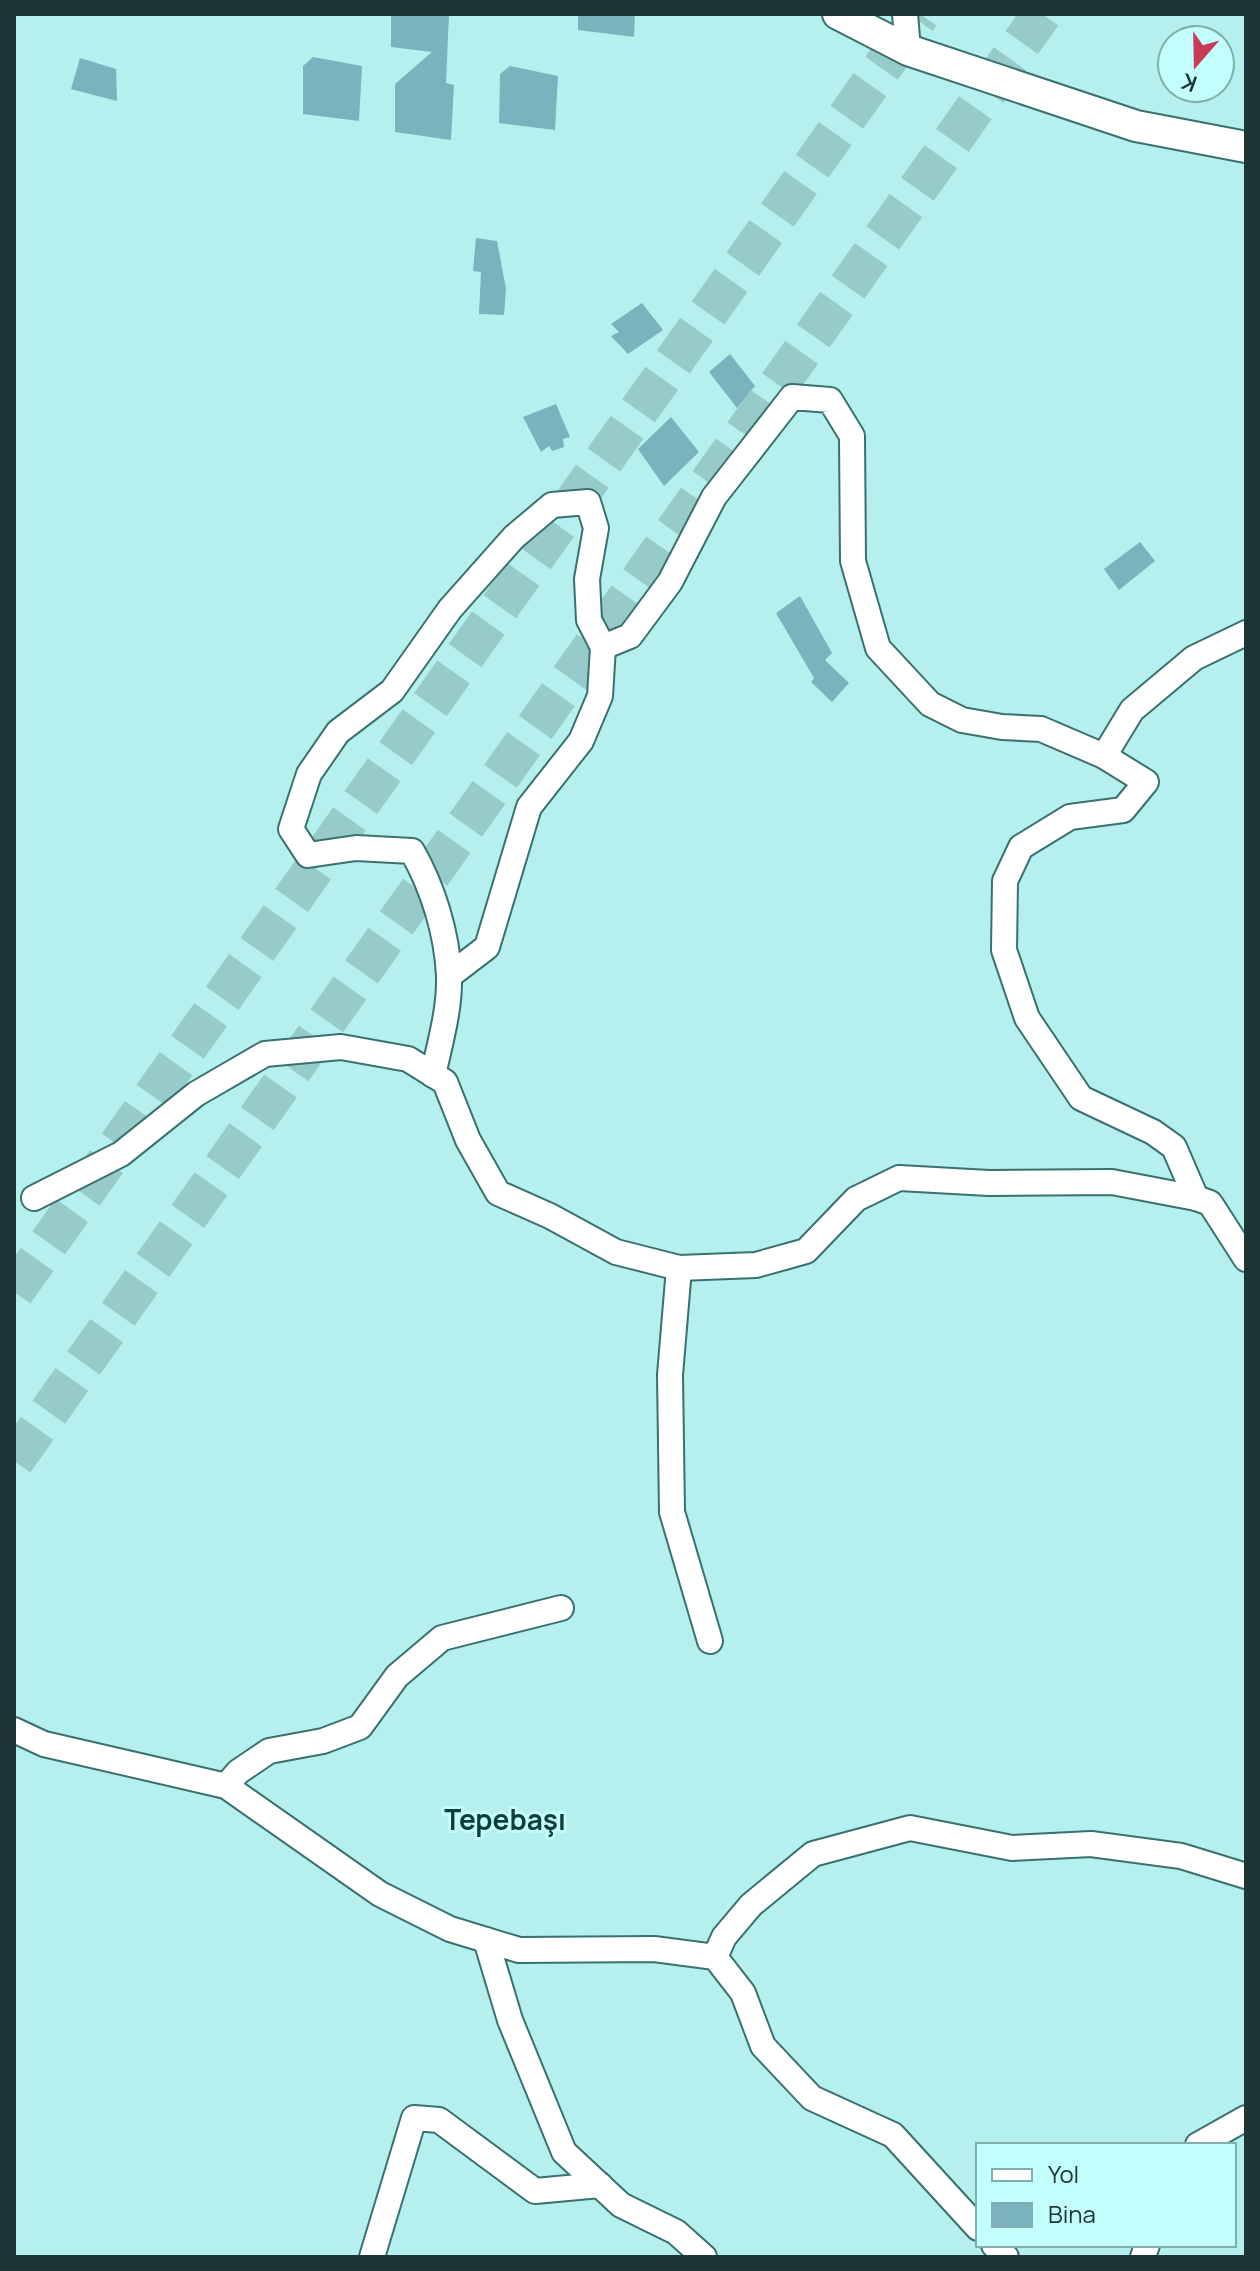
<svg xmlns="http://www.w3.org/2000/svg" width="1260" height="2271" viewBox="0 0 1260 2271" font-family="Manrope,sans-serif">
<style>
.building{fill:#7ab2be}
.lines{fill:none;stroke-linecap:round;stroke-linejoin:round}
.trunk-tunnel{stroke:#97cbc9;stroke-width:40;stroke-dasharray:40 20;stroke-linecap:butt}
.minor-casing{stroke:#38716f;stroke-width:28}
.tertiary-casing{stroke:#38716f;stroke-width:34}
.minor{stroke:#fff;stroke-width:24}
.tertiary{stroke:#fff;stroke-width:30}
.labels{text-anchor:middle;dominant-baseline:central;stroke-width:6;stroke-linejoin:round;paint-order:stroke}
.district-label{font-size:28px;font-weight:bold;fill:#0e3c3a;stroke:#c2fefb}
</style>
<rect width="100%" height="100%" fill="#b5f0ee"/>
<!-- building -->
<g class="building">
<polygon points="391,14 449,14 446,83 454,85 451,140 395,132 395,84 432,52 391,47"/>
<polygon points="578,14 635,14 634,37 578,30"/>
<polygon points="313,57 362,66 359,121 303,114 303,66"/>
<polygon points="80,58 116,69 117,101 71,89"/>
<polygon points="510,66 558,76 555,130 499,123 500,74"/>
<polygon points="476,238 497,241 506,289 504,315 479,314 481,272 473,271"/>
<polygon points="642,303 663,330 628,354 611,336 619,332 611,324"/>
<polygon points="730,354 755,386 737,408 709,372"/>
<polygon points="556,404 570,437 563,439 564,447 552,451 549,446 541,452 523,417"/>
<polygon points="671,417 699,452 664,486 638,449"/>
<polygon points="1140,542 1155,561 1119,590 1104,569"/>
<polygon points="800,596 832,653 825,660 849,683 832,702 811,682 814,678 776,613"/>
</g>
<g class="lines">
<!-- trunk-tunnel -->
<g class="trunk-tunnel">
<polyline points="14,1292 920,14"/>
<polyline points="14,1461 1042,14"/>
</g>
<!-- minor casing -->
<g class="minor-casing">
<g id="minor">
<polyline points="905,14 908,50"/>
<polyline points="1104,756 1132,710 1194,658 1246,633"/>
<polyline points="449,976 487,947 529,807 581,741 600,696 603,647"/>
<path d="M433,1075C440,1043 450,1009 449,976C447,933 433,888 412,851L356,848L308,855L291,829L309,774L338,732L392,691L450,609L514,537L552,505L588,502L596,528L587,579L589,620L603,647L630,636L670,582L714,497L792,397L830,400L852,436L853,561L878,648L930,704L962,720L1002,727L1041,729L1104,756L1146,782L1123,810L1070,817L1021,847L1005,881L1004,950L1027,1018L1081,1098L1153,1132L1174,1147L1196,1198"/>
<polyline points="34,1198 121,1154 196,1094 265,1054 341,1047 408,1059 445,1082 468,1140 498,1193 550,1216 616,1252 679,1268 756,1265 806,1251 856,1199 899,1178 989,1183 1112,1182 1196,1198 1210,1203 1246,1259"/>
<polyline points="679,1268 670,1375 672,1512 710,1641"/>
<polyline points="14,1730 44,1744 226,1786 380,1894 450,1929 519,1950 654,1949 715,1957 743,1993 763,2046 812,2098 893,2135 978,2228"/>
<polyline points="226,1786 238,1772 269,1751 323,1741 360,1727 397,1676 442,1638 561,1608"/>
<polyline points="486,1940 510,2020 564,2152 621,2205 676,2232 704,2257"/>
<polyline points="715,1957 724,1937 751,1905 813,1854 910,1828 1012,1848 1091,1844 1181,1856 1246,1876"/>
<polyline points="1198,2145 1246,2118"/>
<polyline points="994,2245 1006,2257"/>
<polyline points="372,2257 414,2118 439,2120 535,2191 600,2185"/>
<polyline points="1143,2257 1147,2245"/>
</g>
</g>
<!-- tertiary casing -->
<g class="tertiary-casing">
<polyline id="tertiary" points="838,14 908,50 1136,126 1246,147"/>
</g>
<!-- minor -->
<use href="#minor" class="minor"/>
<!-- tertiary -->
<use href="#tertiary" class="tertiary"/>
</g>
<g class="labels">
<!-- district labels -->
<g class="district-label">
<text x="505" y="1819">Tepebaşı</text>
</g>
</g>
<!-- border -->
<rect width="1260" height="2271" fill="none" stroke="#1d3635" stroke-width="32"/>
<!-- legend -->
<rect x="976" y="2143" width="260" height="104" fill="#c2fefb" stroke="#80aeac" stroke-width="2"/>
<rect x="992" y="2169" width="40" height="12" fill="#ffffff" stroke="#80aeac" stroke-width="2"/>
<text x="1048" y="2183" font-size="24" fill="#1d3635">Yol</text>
<rect x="992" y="2203" width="40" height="24" fill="#7ab2be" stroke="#80aeac" stroke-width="2"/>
<text x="1048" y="2223" font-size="24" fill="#1d3635">Bina</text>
<!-- north arrow -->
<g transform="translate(1196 64) rotate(200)"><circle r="38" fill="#c2fefb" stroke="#80aeac" stroke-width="2"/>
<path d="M0-6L14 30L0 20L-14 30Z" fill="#ca3a59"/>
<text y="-12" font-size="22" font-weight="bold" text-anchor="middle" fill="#1d3635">K</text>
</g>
</svg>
